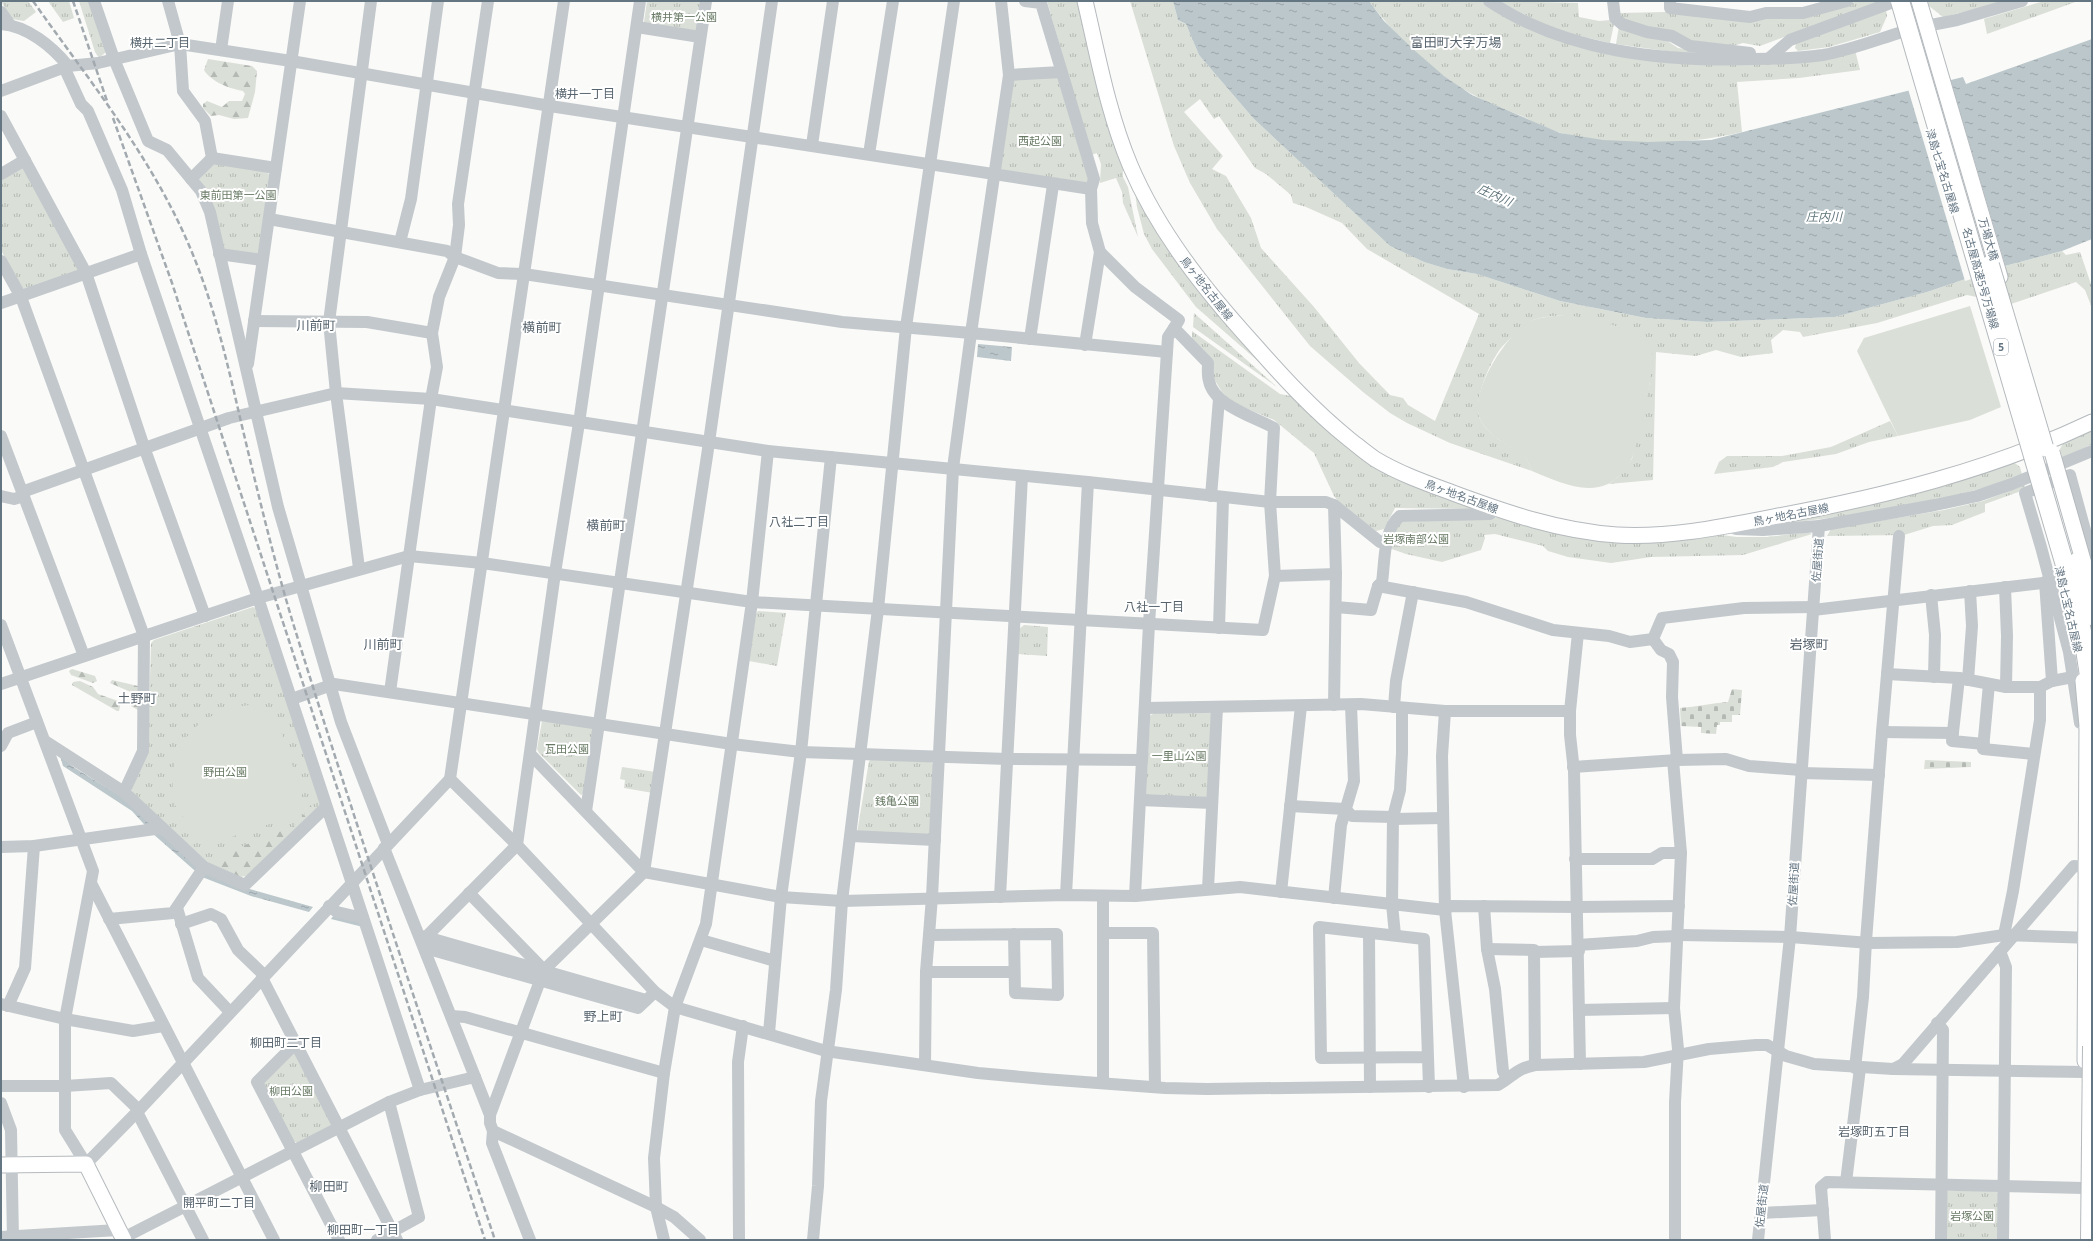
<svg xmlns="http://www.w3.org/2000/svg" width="2093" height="1241" viewBox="0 0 2093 1241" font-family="'Noto Sans','Noto Sans JP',sans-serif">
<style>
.grass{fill:url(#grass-tufts);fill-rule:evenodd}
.forest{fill:url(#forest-firs)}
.cemetery{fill:url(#cemetery-stones)}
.pitch{fill:#dadfd7}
.water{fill:url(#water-ripples)}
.pier{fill:#fafaf8}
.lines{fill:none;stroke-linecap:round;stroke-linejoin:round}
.major-casing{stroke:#b5babe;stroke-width:17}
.minor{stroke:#c3c8cc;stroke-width:12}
.major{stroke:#fff;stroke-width:15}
.rail{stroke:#a2aab0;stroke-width:2.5;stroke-dasharray:6 3;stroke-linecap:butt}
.major-bridge-casing{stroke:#b5babe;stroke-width:17;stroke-linecap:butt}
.highway-bridge-casing{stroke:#b4b9bd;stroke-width:20;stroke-linecap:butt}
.major-bridge{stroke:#fff;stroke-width:15}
.highway-bridge{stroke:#fff;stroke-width:18}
.labels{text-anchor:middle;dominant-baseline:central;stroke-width:4;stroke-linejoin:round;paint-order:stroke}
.shield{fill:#fff;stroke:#939fa8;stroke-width:1}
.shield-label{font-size:10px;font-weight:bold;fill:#657683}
.park-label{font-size:11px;fill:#687a64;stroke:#fff}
.street-label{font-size:11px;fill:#657683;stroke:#fff}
.neighbourhood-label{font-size:12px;fill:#57646e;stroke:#fff}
.water-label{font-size:12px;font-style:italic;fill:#60757c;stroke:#fff}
.quarter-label{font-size:13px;fill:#57646e;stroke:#fff}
</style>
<defs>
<pattern id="grass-tufts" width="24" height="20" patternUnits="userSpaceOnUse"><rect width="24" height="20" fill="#dadfd7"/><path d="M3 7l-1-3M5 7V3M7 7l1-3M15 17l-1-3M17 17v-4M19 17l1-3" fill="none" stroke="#b4b9b4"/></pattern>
<pattern id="forest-firs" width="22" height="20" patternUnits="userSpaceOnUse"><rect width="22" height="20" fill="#dadfd7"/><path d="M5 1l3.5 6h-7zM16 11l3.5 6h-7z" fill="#b4b9b4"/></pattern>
<pattern id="cemetery-stones" width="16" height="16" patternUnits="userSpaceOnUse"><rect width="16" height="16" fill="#dadfd7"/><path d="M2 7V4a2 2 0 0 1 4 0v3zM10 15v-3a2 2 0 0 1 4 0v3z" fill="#b4b9b4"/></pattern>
<pattern id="water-ripples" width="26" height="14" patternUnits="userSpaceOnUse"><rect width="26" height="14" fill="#bbc7cb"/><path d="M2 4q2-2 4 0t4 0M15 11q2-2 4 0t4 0" fill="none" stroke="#9ca6aa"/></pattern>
</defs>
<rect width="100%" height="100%" fill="#fafaf8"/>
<!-- grass -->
<g class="grass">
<polygon points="1,1 28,1 36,12 24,21 12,19"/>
<polygon points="48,1 69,1 74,18 63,22"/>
<polygon points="79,1 89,1 106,52 99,58 95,52"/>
<polygon points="647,1 701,1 697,30 695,32 647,25 644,22"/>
<polygon points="1047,1 1079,1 1123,161 1123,177 1128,187 1138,237 1123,203 1122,192 1116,178 1100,183 1101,164 1097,153 1091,155"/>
<path d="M1130,1H1173L1178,20L1186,24L1199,55L1253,118L1390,246L1424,262L1447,269L1477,274L1560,301L1646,318L1707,322L1835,317L1927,292L2001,267L2062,251L2066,255L2080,252L2092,287V308L2085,290L2076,282L2011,304L1967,295L1877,323L1803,337L1800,332L1783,330L1771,340L1773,353L1741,357L1716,350L1696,356L1656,352L1653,480L1609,484L1618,477L1632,459L1650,382L1564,315C1554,316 1542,317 1533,320C1527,323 1506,342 1501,348C1490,362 1472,402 1480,419C1488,435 1507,446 1523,451L1532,471L1450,443L1407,423L1390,413L1363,392L1310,346L1217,229L1190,183L1174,146ZM1200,99L1214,119L1219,116L1255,168L1266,174L1291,195L1293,203L1306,207L1342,223L1367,249L1479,314L1435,421L1408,405L1403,398L1390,395L1359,363L1314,307L1261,248L1251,218L1226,176L1212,169L1223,156L1184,112Z"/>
<path d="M1369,1H1481L1489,7L1562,42L1715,65H1742L1855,50L1860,70L1799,78L1737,82L1742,132C1689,145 1613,147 1561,133C1548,129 1534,122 1522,116C1505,109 1487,103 1472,94C1432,72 1396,37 1369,1Z"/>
<polygon points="1498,1 1578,3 1579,17 1599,21 1611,20 1614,24 1610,43 1576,35 1543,24"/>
<polygon points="1858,1 1881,1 1760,46 1743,43 1728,47 1689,41 1623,19 1619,13 1666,12 1803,17"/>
<polygon points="1928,1 2010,1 1943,17 1929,6"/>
<polygon points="2044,1 2078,1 1987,34 1984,19"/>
<polygon points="1886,10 1887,16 1880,32 1829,47 1798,51 1795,48 1796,44"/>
<polygon points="1619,26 1666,40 1678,48 1728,55 1680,53 1616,44"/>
<polygon points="1056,76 1059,78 1089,180 1088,184 1003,171 999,167 1013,78"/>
<polygon points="214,162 267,170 269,175 259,252 255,256 226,251 222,245 198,181"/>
<polygon points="21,167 24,168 78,269 77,271 25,290 21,288 1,250 1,178"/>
<polygon points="1134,184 1282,382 1196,307 1152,249 1144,234 1137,207"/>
<polygon points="1194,313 1277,387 1193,327"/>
<polygon points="1192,331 1280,394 1296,397 1335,434 1479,509 1395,508 1384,529 1376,531 1342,506 1334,496 1314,453 1274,420 1234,403 1222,392 1192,342"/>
<polygon points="1890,421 1898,436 1869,442 1836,454 1783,462 1773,467 1714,474 1719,462 1727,456 1782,456 1831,447"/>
<polygon points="2092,425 2092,444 2063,459 2060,449 2066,438"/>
<path d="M2012,461L2020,467L2022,475C1978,492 1933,501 1886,509C1846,516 1807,522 1766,524Z"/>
<polygon points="2025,485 2024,490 1985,504 1985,512 1952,525 1933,526 1904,535 1827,536 1831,529 1944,510 1983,501"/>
<polygon points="1503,517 1533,526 1706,533 1737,537 1767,537 1808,532 1812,534 1743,555 1651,557 1611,563 1568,557 1548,551 1543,546 1495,534 1484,535 1485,538 1481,550 1442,562 1406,554 1389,548 1393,536 1401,522"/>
<polygon points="253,607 257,609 320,804 317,811 246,876 210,864 204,859 133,794 131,788 148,749 151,643 154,640"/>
<polygon points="758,611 786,613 777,666 749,661 756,614"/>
<polygon points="1024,625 1048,627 1047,656 1018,654 1019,629"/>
<polygon points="1210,712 1212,714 1208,798 1146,795 1150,716 1154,713"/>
<polygon points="542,721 593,728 585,792 581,795 539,753 537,749"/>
<polygon points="872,759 931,761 933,765 930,837 857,833 869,761"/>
<polygon points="622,767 656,772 653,793 624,788 625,780 620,779"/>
<polygon points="292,1052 298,1053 332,1126 297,1143 292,1140 264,1086 264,1081"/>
<polygon points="1945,1191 1996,1191 1999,1194 1998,1240 1944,1240"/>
</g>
<!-- forest -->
<g class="forest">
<path d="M208,59L252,66L257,71L255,92L248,118L234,119L219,115L211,116L203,108V104L207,101L222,107L229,101H242L245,94L243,91C231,89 211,82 204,70Z"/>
<polygon points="72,669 95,676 97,681 93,683 71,675 69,671"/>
<polygon points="112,680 138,686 138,710 131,706 133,693 110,683"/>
<polygon points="80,681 93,687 98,694 121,702 119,711 117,711 72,685 73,682"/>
<polygon points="308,803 310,803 314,814 246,876 240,877 216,866 222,854 294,826 305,813"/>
</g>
<!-- cemetery -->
<g class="cemetery">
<path d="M1732,689L1742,690L1740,715H1732V722H1720V725H1717L1716,734L1701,733V727L1681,726L1680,708C1696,707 1712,703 1728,702Z"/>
<polygon points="1925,760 1971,762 1971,767 1924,769"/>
</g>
<!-- pitch -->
<g class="pitch">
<polygon points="1970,306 2001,407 1970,420 1898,436 1857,351 1864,338"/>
<path d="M1564,315C1581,316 1643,329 1651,345C1658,358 1639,441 1632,458C1629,466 1617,480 1608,484C1584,495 1554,480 1532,471L1523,452C1507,446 1488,435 1480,419C1468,393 1508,330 1533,320C1543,317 1554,316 1564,315Z"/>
<path d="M250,705L275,714L302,794V807L298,814L214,843C200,842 195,834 187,823C183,817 178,811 175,805C172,797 173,788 173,780C173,735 208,709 250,705Z"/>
</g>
<!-- water -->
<g class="water">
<polygon points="1173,1 1369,1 1384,21 1414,50 1444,76 1472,95 1560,133 1603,140 1648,142 1711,140 1963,77 1966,84 2092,39 2092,239 2062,251 2001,267 1927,292 1835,317 1707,322 1646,318 1560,301 1477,274 1447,269 1424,262 1390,246 1253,118 1199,55 1186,24 1178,20"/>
<polygon points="978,344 1012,347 1011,361 977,357"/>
<polygon points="60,756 75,768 125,799 159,833 246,888 313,907 309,912 251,896 202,877 152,833 132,811 63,766"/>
<polygon points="336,912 361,918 363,927 331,919"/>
</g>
<!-- pier -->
<polygon class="pier" points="1950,78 2006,268 1965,281 1908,89"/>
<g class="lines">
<!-- major casing -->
<g class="major-casing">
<g id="major">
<path d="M1085,1C1098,56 1108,113 1130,165C1158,231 1204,289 1252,342C1283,377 1313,410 1349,439C1358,446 1366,453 1375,459C1400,474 1426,483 1453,493C1507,513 1559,531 1617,535C1669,538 1722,527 1773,517C1883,497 1991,470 2092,422"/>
<polyline points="1919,1 2000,277"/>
<polyline points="2085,1061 2087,726"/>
<polyline points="1,1165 86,1164 124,1240"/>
</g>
</g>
<!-- minor -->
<g class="minor">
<polyline points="94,1 114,59 148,141 167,150 201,191 210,212 278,507 341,722 388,844"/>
<polyline points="168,1 180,44 183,91 205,121 212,158"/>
<path d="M564,1L450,779L517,845L655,992L675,1007L826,1051L978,1073L1044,1079L1165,1088L1207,1089L1498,1085C1514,1076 1515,1069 1535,1065L1644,1062L1709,1049L1756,1045H1767L1786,1056L1814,1064L1893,1069L1903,1064L2074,866L2087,867"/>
<polyline points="1025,1 1041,3 1094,179 1091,189 1092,223 1100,252 1085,345"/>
<path d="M1489,1C1566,52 1663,62 1754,59C1776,59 1801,58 1823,55C1850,50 1876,40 1902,32"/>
<polyline points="1613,1 1615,18 1622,24 1647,32 1672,36 1690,46 1750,53"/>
<polyline points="1670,1 1670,8 1750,17 1766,13 1803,13 1847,1"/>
<polyline points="1,12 10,25"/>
<path d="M1,24C27,26 52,46 68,66"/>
<polyline points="1926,26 1957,20 2022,1"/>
<polyline points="637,27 700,37"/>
<polyline points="221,50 228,1"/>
<polyline points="1768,59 1790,40 1896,1"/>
<polyline points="64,67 81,104 88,111 122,190 141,254"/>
<polyline points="1009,75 1061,72"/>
<polyline points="1,91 68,66 98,63 180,44 291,61 550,106 1091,189"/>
<polyline points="1,116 86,273 144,447 205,616"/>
<polyline points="812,145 833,1"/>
<polyline points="869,154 893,1"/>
<polyline points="276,168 300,1"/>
<polyline points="1,174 25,160"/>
<polyline points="191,179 212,158 276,168 248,364"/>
<polyline points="269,219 447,251 455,257 498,273 524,274 842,322 971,333 1009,75 1001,1"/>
<polyline points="400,242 411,199 438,1"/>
<polyline points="219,254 262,260"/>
<polyline points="1,261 21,297 144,636 143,751 124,792"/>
<polyline points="1,303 141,254 258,598 420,1090"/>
<polyline points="254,321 367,322 432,333"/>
<polyline points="1030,339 1053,185"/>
<polyline points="1167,352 1168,337 1174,328"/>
<polyline points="1,436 84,656"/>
<polyline points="22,492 229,418 336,393 431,399 768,451 1088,482 1270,502 1326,502 1334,505 1380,542 1387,541"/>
<polyline points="1,496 14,499 24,496"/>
<polyline points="1211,496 1219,399"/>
<polyline points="1334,505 1336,574 1334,705"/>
<polyline points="1731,527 1736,529 1763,530 1819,526 1935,505 1977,496 2012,484 2092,451"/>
<polyline points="359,568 336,393 329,322 371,1"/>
<polyline points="1275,576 1336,574"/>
<polyline points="2045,582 2052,681"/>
<polyline points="1378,586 1466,602 1553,630 1609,636 1630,642 1653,639 1662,618 1744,608 1814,607"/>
<polyline points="2005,587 2007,636 2006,687"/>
<polyline points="1931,595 1935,635 1934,677"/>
<path d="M1336,607L1371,610L1378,586L1382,582C1385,562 1383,530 1400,516L1490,514L1496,509"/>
<polyline points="1813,610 2076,579"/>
<polyline points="1,625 93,871 65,1019 65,1130 86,1164 139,1110 450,779"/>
<polyline points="1219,628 1223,498"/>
<polyline points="1578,633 1570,711 1570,735 1574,771 1580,1064"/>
<polyline points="1653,639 1661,650 1669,654 1673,662 1672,697 1677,760"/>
<polyline points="1887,674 1959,678 2006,687 2040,687 2052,681 2073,677"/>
<polyline points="1959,678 1952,741 1984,744"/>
<polyline points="1968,680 1972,626 1970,591"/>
<path d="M1,684L258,598L409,556L482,563L752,602L1263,630L1275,576L1270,502L1274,428C1255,417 1214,406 1209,381C1207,375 1208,369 1208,363L1174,328L1179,320L1135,287L1100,252"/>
<polyline points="1989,684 1983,749 2034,754"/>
<polyline points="390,692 431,399 437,367 432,333 439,297 455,257 459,225 458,204 488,1"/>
<polyline points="292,699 334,684 732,744 801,752 1007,759 1142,760"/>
<polyline points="1394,707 1396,681 1413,592"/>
<polyline points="1145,708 1361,704 1445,711 1570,711"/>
<polyline points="1445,711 1442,756 1445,910 1464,1087"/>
<polyline points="2080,723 2069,652 2041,547 2025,493 2070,475 2092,556"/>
<polyline points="1882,732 1953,733"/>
<polyline points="45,741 124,792 204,867 245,885 326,807"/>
<polyline points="1,746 8,733 37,722"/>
<polyline points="530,754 644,872 781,897 842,901 1066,895 1135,896 1240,887 1445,910"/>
<polyline points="1673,760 1681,853 1674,1008 1678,1049 1675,1102 1675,1240"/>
<polyline points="1573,767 1677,760 1726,759 1749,766 1801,770"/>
<polyline points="1801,773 1879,775"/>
<polyline points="1140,800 1212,803"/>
<polyline points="1290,806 1345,809 1352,816 1393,817"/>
<polyline points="586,811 706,1"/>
<polyline points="1393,819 1443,818"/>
<polyline points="851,836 935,840"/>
<polyline points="1,847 34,846 162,828"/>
<polyline points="384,848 475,1077"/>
<polyline points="1575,859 1652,859 1662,853 1681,853"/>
<polyline points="92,885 274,1240"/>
<polyline points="1208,889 1217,707"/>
<polyline points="1281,892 1301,706"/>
<polyline points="469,893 544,970"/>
<polyline points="1066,895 1088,482"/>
<polyline points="1103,896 1103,1083"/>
<polyline points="1000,897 1022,476"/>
<polyline points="1334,898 1341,825 1354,781 1351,705"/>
<polyline points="329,906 337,912 363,918"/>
<polyline points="1484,906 1487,949 1495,989 1503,1071 1507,1078"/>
<polyline points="177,908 198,978 230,1012"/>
<polyline points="1445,910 1450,906 1577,907 1679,906"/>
<polyline points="109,919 173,913 204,867"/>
<polyline points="181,924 211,914 221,919 238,950 264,975"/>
<polyline points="1103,933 1153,933 1155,1087"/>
<polyline points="1369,933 1370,1087"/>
<polyline points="929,935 1057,934 1058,995 1015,993 1014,934"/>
<polyline points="1395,935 1392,904 1393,817 1400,790 1402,753 1402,708"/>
<polyline points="1679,935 1790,937 1870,943 1957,942 2004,935 2092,938"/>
<polyline points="2004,935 2013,891 2040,720 2040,687"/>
<polyline points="420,936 426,937 517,845 555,573 579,423 640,1"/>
<polyline points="426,937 646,1000"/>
<polyline points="701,940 775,961"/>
<polyline points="1578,945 1637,941 1653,937 1678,936"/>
<polyline points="425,948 638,1008 655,992"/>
<polyline points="1487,949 1534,950 1534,952 1579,951"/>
<polyline points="2000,951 2006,967 2003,1240"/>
<polyline points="1534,952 1535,1065"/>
<polyline points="926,972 1014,972"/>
<polyline points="262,978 397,1240"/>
<polyline points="1,1004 65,1019 133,1031 163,1026"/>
<polyline points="8,1006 25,968 34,846"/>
<polyline points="1579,1010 1674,1008"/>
<polyline points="451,1016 465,1017 664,1073"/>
<polyline points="1937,1023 1943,1030 1941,1240"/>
<polyline points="769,1033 781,897 801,752 831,457"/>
<polyline points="296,1043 257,1082 339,1240"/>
<polyline points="1428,1057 1321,1058 1319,927 1424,939 1429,1087"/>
<polyline points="925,1065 926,972 932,897 953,468 971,333 1167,352 1149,624 1135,896"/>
<polyline points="1855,1068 1863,997 1866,941 1882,732 1899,536"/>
<polyline points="1893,1069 2085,1072"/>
<polyline points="1,1086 65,1086 111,1083 139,1110"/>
<polyline points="1,1103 11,1130 13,1240"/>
<polyline points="137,1112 203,1240"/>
<polyline points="490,1115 544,970 644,872 707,456 772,1"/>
<polyline points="493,1131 492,1143 530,1240"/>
<polyline points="1846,1182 1860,1068"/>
<polyline points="1761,1213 1823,1210"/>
<polyline points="1,1237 118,1230"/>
<polyline points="123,1238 389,1102 420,1090 475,1077 490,1115 490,1123 493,1131 656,1207 674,1217 700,1240"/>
<polyline points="377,1240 419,1217 389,1102"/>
<polyline points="664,1240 656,1207 654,1158 664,1073 675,1007 706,924 752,602 768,451"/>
<polyline points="739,1240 738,1062 743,1026"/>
<polyline points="813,1240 818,1186 821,1101 836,990 842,901 878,609 906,327 954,1"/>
<polyline points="1758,1240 1790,937 1819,526"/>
<polyline points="1825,1240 1821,1187 1827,1182 2083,1188"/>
</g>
<!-- major -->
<use href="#major" class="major"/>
<!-- rail -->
<g class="rail">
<path d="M33,1C88,79 150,155 188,243C213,300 227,361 241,422C257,489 273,557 293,623C357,830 427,1035 495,1240"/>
<polyline points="73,1 107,101"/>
<polyline points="113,118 172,283 485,1240"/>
</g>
<!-- major-bridge casing -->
<g class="major-bridge-casing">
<g id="major-bridge">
<polyline points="2052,452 2087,574"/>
<polyline points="2083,681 2087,726"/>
</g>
</g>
<!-- highway-bridge casing -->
<g class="highway-bridge-casing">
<g id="highway-bridge">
<polyline points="1900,1 2076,603 2083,636 2092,696"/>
<polyline points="1990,265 2044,447"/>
<polyline points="2077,562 2092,616"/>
<polyline points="2090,1240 2092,1046"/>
</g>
</g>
<!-- major-bridge -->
<use href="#major-bridge" class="major-bridge"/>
<!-- highway-bridge -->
<use href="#highway-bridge" class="highway-bridge"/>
</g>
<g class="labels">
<!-- shield labels -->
<rect class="shield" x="1994" y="339" width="14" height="16" rx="3"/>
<g class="shield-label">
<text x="2001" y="347">5</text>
</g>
<!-- park labels -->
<g class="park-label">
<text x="684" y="16">横井第一公園</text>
<text x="1040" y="140">西起公園</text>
<text x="238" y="194">東前田第一公園</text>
<text x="1416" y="538">岩塚南部公園</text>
<text x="567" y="748">瓦田公園</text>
<text x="1179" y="755">一里山公園</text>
<text x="225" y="771">野田公園</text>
<text x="897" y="800">銭亀公園</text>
<text x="291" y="1090">柳田公園</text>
<text x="1972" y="1215">岩塚公園</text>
</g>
<!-- street labels -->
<g class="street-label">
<text transform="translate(1943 171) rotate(73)">津島七宝名古屋線</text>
<text transform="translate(1989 239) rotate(74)">万場大橋</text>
<text transform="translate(1981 278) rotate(74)">名古屋高速5号万場線</text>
<text transform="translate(1207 288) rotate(52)">鳥ヶ地名古屋線</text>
<text transform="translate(1462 496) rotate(20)">鳥ヶ地名古屋線</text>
<text transform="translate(1791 514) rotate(-11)">鳥ヶ地名古屋線</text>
<text transform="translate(1817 560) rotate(-86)">佐屋街道</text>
<text transform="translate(2069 609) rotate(77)">津島七宝名古屋線</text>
<text transform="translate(1793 884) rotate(-87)">佐屋街道</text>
<text transform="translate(1761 1206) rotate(-84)">佐屋街道</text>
</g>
<!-- neighbourhood labels -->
<g class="neighbourhood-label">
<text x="160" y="42">横井二丁目</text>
<text x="585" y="93">横井一丁目</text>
<text x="799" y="521">八社二丁目</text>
<text x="1154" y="606">八社一丁目</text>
<text x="286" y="1042">柳田町二丁目</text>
<text x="1874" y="1131">岩塚町五丁目</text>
<text x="219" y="1202">開平町二丁目</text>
<text x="363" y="1229">柳田町一丁目</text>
</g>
<!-- water labels -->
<g class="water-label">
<text transform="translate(1495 195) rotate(24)">庄内川</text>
<text x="1824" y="216">庄内川</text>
</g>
<!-- quarter labels -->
<g class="quarter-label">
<text x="1456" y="42">富田町大字万場</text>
<text x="316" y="325">川前町</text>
<text x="542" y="327">横前町</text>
<text x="606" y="525">横前町</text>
<text x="383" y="644">川前町</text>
<text x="1809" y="644">岩塚町</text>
<text x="137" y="698">土野町</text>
<text x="603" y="1016">野上町</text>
<text x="329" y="1186">柳田町</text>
</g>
</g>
<!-- border -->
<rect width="2093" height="1241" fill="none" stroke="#657683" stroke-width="4"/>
</svg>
